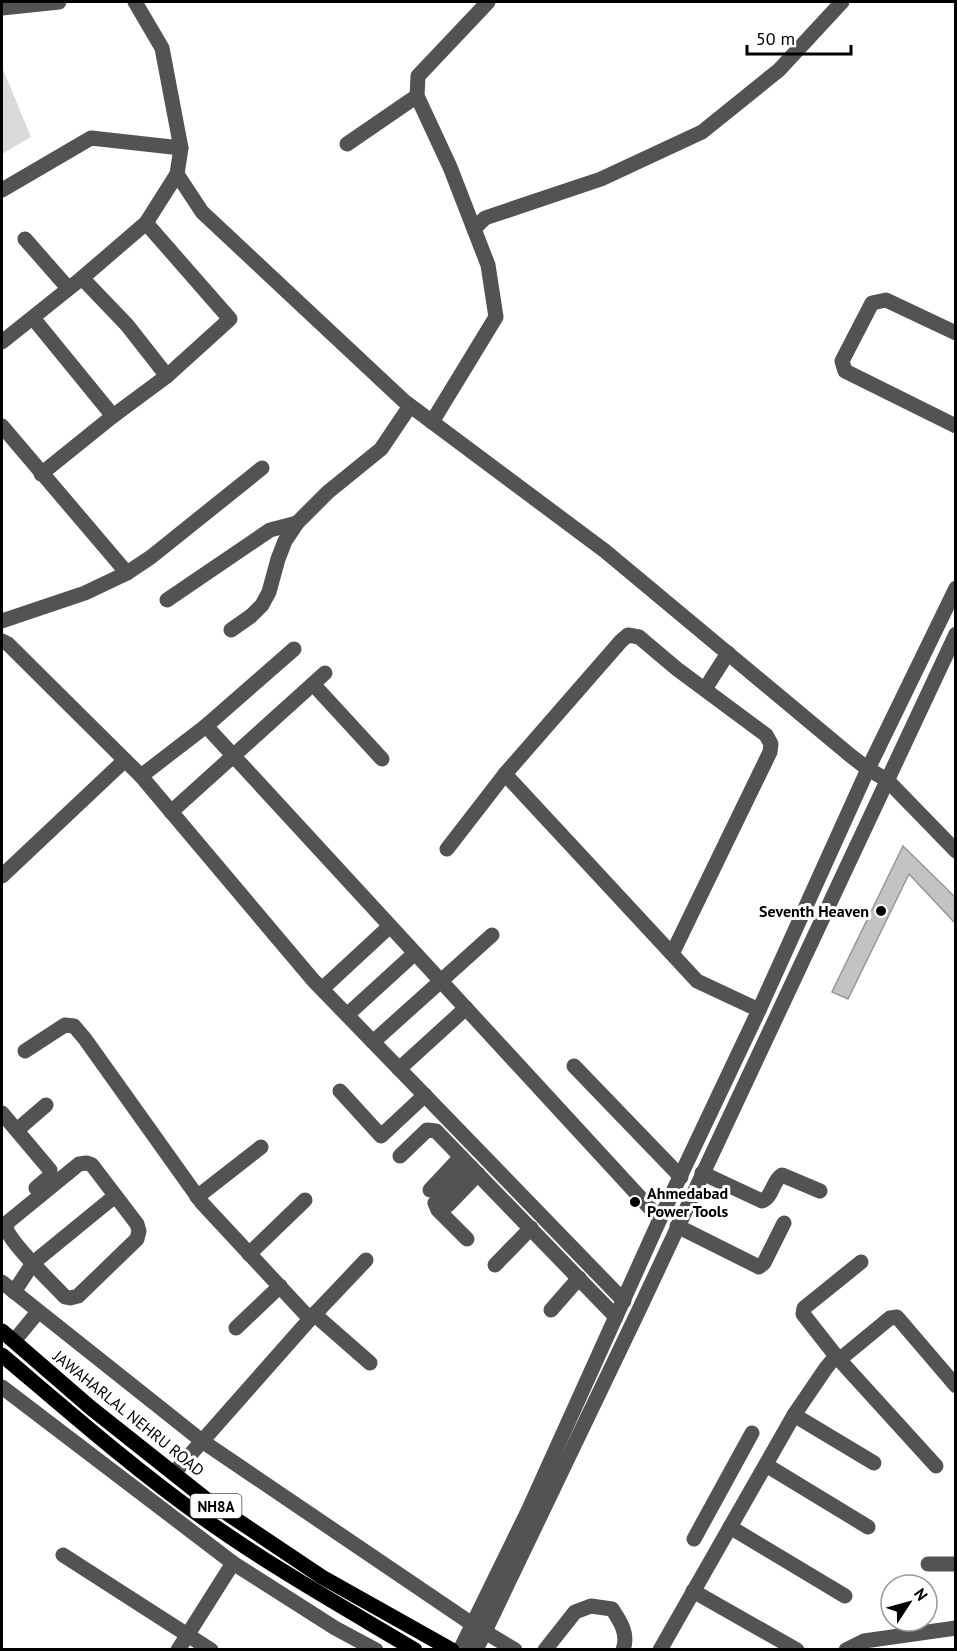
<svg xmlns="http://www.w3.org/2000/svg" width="957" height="1651" viewBox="0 0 957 1651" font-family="'PT Sans',sans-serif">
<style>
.green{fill:#dadada}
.building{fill:#c3c3c3;stroke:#979797;stroke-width:1.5}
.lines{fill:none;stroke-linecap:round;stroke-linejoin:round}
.minor{stroke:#535353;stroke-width:15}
.major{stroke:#000;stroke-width:15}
.poi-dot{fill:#000;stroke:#fff;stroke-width:2}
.labels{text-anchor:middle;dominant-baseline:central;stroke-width:6;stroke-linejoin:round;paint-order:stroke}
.shield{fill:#fff;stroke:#4c4c4c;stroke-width:1.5}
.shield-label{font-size:15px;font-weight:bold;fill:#000}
.poi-label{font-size:16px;font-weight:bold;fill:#000;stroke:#fff;text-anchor:end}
.street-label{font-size:16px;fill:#000;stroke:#fff}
</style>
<rect width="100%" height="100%" fill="#fff"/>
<!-- green -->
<polygon class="green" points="2,67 31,137 2,154"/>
<!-- building -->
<polygon class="building" points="903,846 956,898 956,924 909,874 848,999 832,992"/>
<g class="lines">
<!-- minor -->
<g class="minor">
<polyline points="135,2 162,48 181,148 177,174 202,212 404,401 605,551 851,756 868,769 887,780 956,851"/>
<polyline points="2,8 59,2"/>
<polyline points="347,144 417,96"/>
<polyline points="2,190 91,138 181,148"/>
<polyline points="146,223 230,319 167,376"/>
<polyline points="474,229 485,218 601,179 702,132 779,70 842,2"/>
<polyline points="25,239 68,288"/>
<polyline points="33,318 113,416 167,376 127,325 82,278"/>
<polyline points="956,333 886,300 872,303 842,361 845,371 956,426"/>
<polyline points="2,342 82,278 146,223 177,174"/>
<polyline points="432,422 496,317 488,265 450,167 417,96 418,76 488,2"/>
<polyline points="2,426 127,573 85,593 2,621"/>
<polyline points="41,474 113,416"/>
<polyline points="127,573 151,557 262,468"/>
<polyline points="167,600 270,530 297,523"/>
<polyline points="231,630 251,616 262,605 269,592 278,559 285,541 297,523 328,492 381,449 410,406"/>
<polyline points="2,641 8,644 141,776 313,980 624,1301"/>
<polyline points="313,684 382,759"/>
<polyline points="705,689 728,653"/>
<polyline points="206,726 660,1219"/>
<polyline points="141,776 206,726 294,649"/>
<polyline points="171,812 325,673"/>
<polyline points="447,849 505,774"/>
<polyline points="2,876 125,760"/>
<polyline points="672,954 770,752 771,744 766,735 677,669 639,637 628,635 621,641 505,774 672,954 697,981 759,1010"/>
<polyline points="322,989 390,926"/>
<polyline points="347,1015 415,953"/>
<polyline points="373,1042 492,935"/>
<polyline points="25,1051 65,1025 74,1026 85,1039 202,1203 310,1319 174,1473"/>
<polyline points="574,1066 681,1177"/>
<polyline points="399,1069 466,1008"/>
<polyline points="340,1091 381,1136 425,1095"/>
<polyline points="2,1113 50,1170 50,1176 36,1188"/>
<polyline points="17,1130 46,1105"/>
<polyline points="400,1156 427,1130 436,1131 616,1317"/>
<path d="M87,1163L92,1165L137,1224L139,1231L137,1239L78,1296L70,1298L65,1297C52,1283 11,1244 6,1228L8,1222L79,1164Z"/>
<path d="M702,1173L762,1201C773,1197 772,1181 782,1175L820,1191"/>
<polyline points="430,1190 461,1157"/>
<polyline points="197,1197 261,1147"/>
<polyline points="448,1205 478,1174"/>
<polyline points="677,1226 759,1267 764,1263 784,1223"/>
<polyline points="467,1239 438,1210 435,1203 471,1167"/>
<polyline points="249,1254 305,1200"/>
<polyline points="861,1262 804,1308 803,1314 836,1356 936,1466"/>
<polyline points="495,1265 531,1228"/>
<polyline points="2,1282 202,1441 472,1624 515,1650"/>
<polyline points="14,1292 33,1263 115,1196"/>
<polyline points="551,1310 579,1278"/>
<polyline points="314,1314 370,1363"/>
<polyline points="310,1319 366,1260"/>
<polyline points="236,1328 280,1286"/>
<polyline points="14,1341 38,1312"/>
<polyline points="839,1360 890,1318 897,1317 956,1386"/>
<polyline points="2,1387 233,1563 335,1628 376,1650"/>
<polyline points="794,1415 874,1463"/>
<polyline points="766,1465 868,1527"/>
<polyline points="730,1527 845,1596"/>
<polyline points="694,1539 752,1433"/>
<polyline points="63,1555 211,1650"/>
<polyline points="928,1564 956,1564"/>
<polyline points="693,1591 797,1650"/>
<polyline points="178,1650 233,1563"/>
<polyline points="460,1650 528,1511 660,1219 759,1010 868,769 956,588"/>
<polyline points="476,1650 638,1312 956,634"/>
<path d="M545,1650L575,1612L591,1606L612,1609C620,1621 629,1634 623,1650"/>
<polyline points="660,1650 794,1415 826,1368 836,1356"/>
<polyline points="846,1650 864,1641 956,1628"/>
</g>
<!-- major -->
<g class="major">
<polyline points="2,1331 91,1408 207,1500 322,1577 452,1650"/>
<path d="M2,1355C67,1410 133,1468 203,1518C270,1566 343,1607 415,1650"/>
</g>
</g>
<!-- markers -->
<g class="poi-dot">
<circle cx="881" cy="911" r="6"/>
<circle cx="635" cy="1202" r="6"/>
</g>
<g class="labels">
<!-- shield labels -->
<rect class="shield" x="190.5" y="1494" width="51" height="24" rx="4.5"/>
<g class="shield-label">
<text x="216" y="1506">NH8A</text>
</g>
<!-- poi labels -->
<g class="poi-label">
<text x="869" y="911">Seventh Heaven</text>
<text x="647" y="1193" text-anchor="start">Ahmedabad<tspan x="647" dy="18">Power Tools</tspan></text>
</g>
<!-- street labels -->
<g class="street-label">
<text transform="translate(129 1413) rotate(39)">JAWAHARLAL NEHRU ROAD</text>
</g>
</g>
<!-- border -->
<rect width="957" height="1651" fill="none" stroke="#000000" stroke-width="6"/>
<!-- north arrow -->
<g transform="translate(909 1603) rotate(54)"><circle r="28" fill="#ffffff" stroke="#999999" stroke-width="1.5"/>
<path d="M0-4.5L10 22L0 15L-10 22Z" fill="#000000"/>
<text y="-9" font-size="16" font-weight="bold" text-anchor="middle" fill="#000000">N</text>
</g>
<!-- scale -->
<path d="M747 45v9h104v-9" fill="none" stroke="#000000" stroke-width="3"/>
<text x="756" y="45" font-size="18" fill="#000000" stroke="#ffffff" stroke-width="4.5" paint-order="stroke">50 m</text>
</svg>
